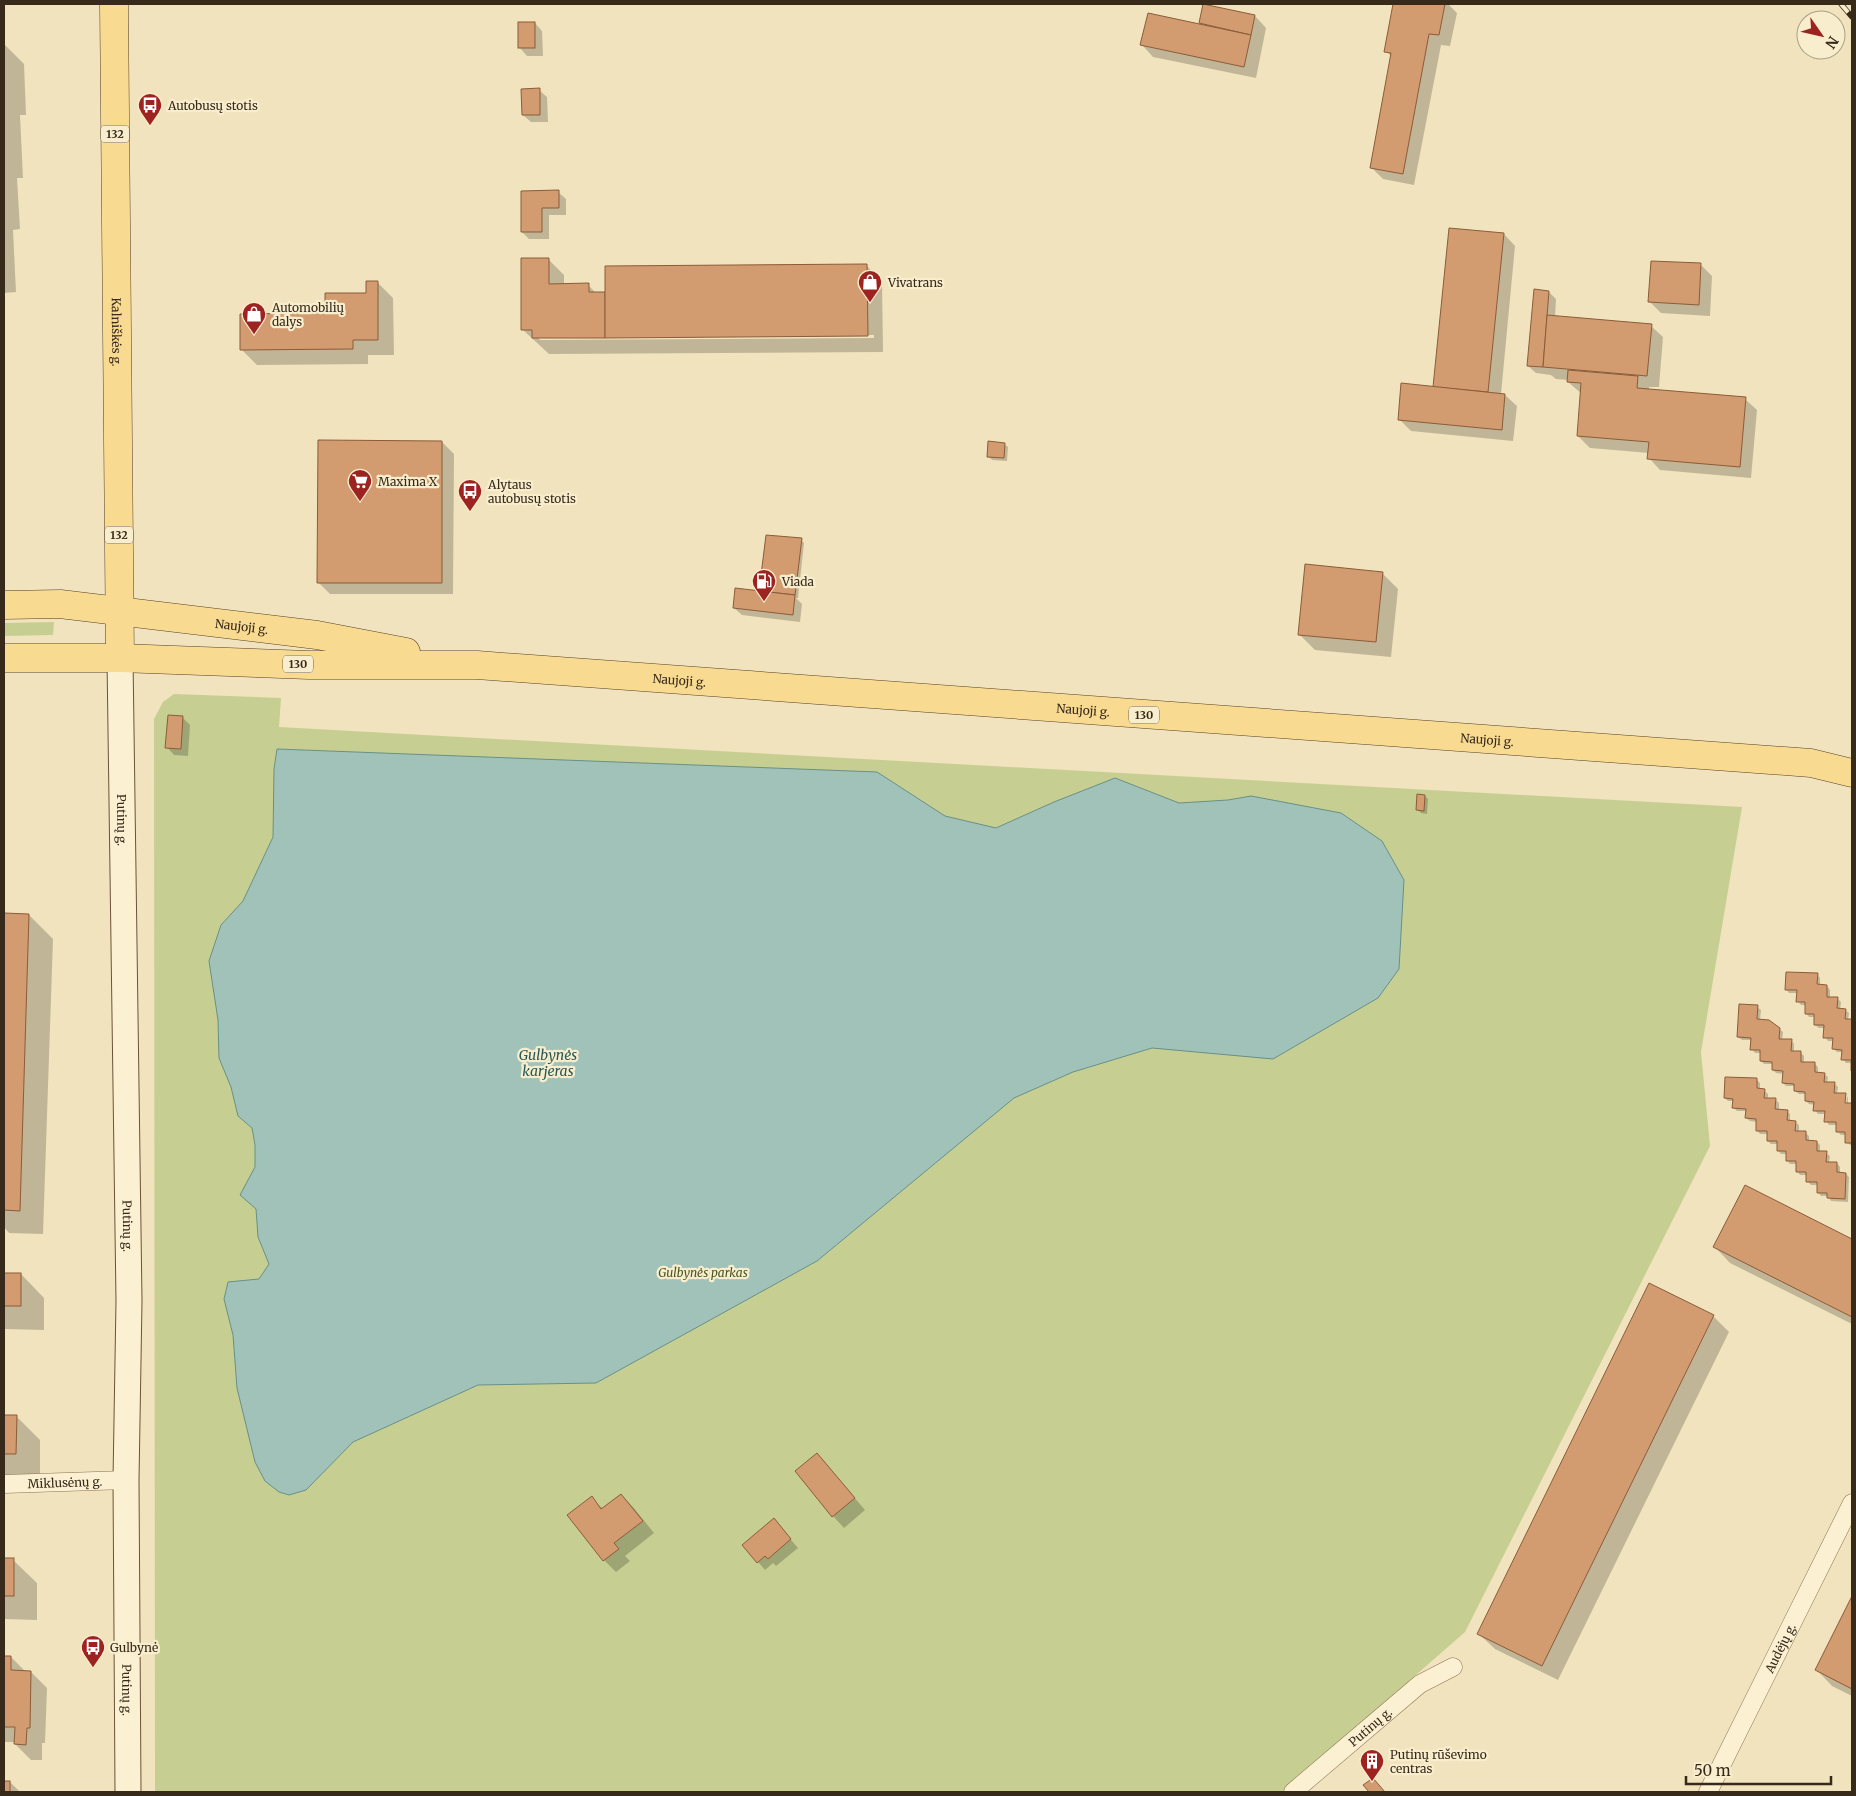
<svg xmlns="http://www.w3.org/2000/svg" width="1856" height="1796" viewBox="0 0 1856 1796" font-family="Merriweather,serif">
<style>
.green{fill:#c6cf91}
.water{fill:#a1c2b9;stroke:#689087}
.shadow{fill:#0003;fill-rule:evenodd}
.building{fill:#d29b70;stroke:#8b5c39}
.lines{fill:none;stroke-linecap:round;stroke-linejoin:round}
.street-casing{stroke:#8a7355;stroke-width:19}
.secondary-casing{stroke:#6b5339;stroke-width:27}
.primary-casing{stroke:#57402a;stroke-width:29}
.street{stroke:#fbf0d1;stroke-width:18}
.secondary{stroke:#fbf0d1;stroke-width:25}
.primary{stroke:#f8da91;stroke-width:28}
.rail-casing{stroke:#382a1b;stroke-width:5.5}
.rail{stroke:#f8edcd;stroke-width:4;stroke-dasharray:11;stroke-linecap:butt}
.labels{text-anchor:middle;dominant-baseline:central;stroke-width:4.5;stroke-linejoin:round;paint-order:stroke}
.shield{fill:#f8edcd;stroke:#726450;stroke-width:1}
.shield-label{font-size:11px;font-weight:bold;fill:#382a1b}
.poi-label{font-size:12px;fill:#382a1b;stroke:#f8edcd;text-anchor:start}
.street-label{font-size:12px;fill:#382a1b;stroke:#f8edcd}
.park-label{font-size:12px;font-style:italic;fill:#475620;stroke:#f8edcd}
.water-label{font-size:14px;font-style:italic;fill:#295957;stroke:#f8edcd}
</style>
<rect width="100%" height="100%" fill="#f1e3bd"/>
<!-- green -->
<g class="green">
<polygon points="54,622 53,635 4,636 4,623"/>
<polygon points="174,694 281,698 279,727 1742,807 1701,1052 1710,1146 1465,1632 1282,1792 155,1792 154,719 163,702"/>
</g>
<!-- water -->
<polygon class="water" points="277,749 877,772 945,816 996,828 1054,802 1115,778 1179,803 1228,800 1251,796 1341,813 1382,841 1404,880 1399,969 1378,998 1273,1059 1152,1048 1073,1072 1014,1098 817,1261 596,1383 478,1385 353,1442 306,1490 289,1495 279,1492 265,1481 255,1462 237,1388 233,1335 224,1299 228,1282 259,1279 269,1264 258,1237 256,1209 240,1195 255,1167 255,1145 252,1128 238,1116 231,1087 219,1058 218,1020 209,961 221,925 243,901 273,837 274,769"/>
<!-- shadow -->
<g class="shadow">
<polygon points="1395,4 1448,4 1457,13 1450,46 1441,45 1414,185 1383,179 1371,167 1392,57 1386,51"/>
<polygon points="1204,5 1255,16 1266,28 1256,78 1153,57 1142,45 1200,25"/>
<polygon points="535,23 542,31 543,56 527,56 520,48"/>
<polygon points="4,44 24,64 26,115 20,115 23,178 17,178 20,229 13,230 16,292 4,293"/>
<polygon points="539,90 547,97 548,122 531,122 523,115"/>
<polygon points="522,192 558,192 566,199 566,215 549,215 549,239 529,239 522,232"/>
<polygon points="1504,234 1515,246 1501,394 1505,395 1517,406 1513,441 1411,431 1399,419 1434,388"/>
<path d="M548,259L564,275V285H588L597,294L867,266L882,281L883,352L549,354L522,329ZM874,335V338L540,340L538,337Z"/>
<polygon points="1701,265 1712,276 1710,316 1661,313 1650,302"/>
<polygon points="378,283 393,298 394,355 368,355 368,364 257,365 242,350 326,315 368,294"/>
<polygon points="1549,292 1556,299 1555,317 1651,326 1663,337 1659,387 1649,387 1649,390 1745,399 1757,410 1751,478 1660,470 1649,458 1649,453 1590,448 1578,436 1582,394 1568,382 1569,380 1556,379 1551,375 1536,373 1528,366"/>
<polygon points="442,442 454,454 453,594 330,594 318,582"/>
<polygon points="1004,444 1008,447 1007,461 992,460 988,456"/>
<polygon points="801,540 804,543 798,598 796,598 802,604 800,622 742,615 734,608 761,592"/>
<polygon points="1382,573 1398,589 1391,657 1315,650 1299,634"/>
<polygon points="183,718 190,725 188,756 174,755 167,747"/>
<polygon points="1425,796 1428,799 1427,814 1421,813 1418,810"/>
<polygon points="4,914 29,915 53,939 43,1234 9,1233 4,1227"/>
<polygon points="1817,974 1820,978 1820,986 1827,986 1830,990 1830,998 1837,998 1841,1002 1840,1010 1845,1010 1849,1013 1848,1020 1852,1020 1852,1063 1846,1063 1843,1059 1843,1052 1837,1052 1834,1049 1834,1041 1828,1041 1825,1037 1825,1028 1819,1028 1815,1025 1816,1017 1809,1017 1806,1013 1806,1005 1801,1005 1798,1001 1798,993 1789,993 1786,989"/>
<polygon points="1757,1007 1761,1010 1760,1020 1779,1029 1783,1032 1782,1040 1791,1040 1794,1044 1794,1052 1800,1052 1804,1056 1804,1063 1815,1064 1818,1067 1818,1073 1824,1074 1828,1077 1827,1083 1834,1083 1838,1087 1837,1094 1847,1096 1844,1096 1843,1109 1846,1109 1847,1096 1848,1098 1848,1104 1852,1104 1852,1146 1846,1142 1846,1135 1841,1135 1837,1131 1838,1125 1829,1125 1826,1121 1826,1114 1818,1114 1815,1110 1815,1105 1809,1104 1806,1101 1806,1094 1799,1094 1795,1091 1795,1086 1786,1086 1783,1083 1784,1074 1776,1073 1773,1070 1773,1064 1764,1064 1761,1061 1762,1053 1755,1053 1752,1049 1752,1040 1742,1040 1738,1037"/>
<polygon points="1757,1080 1760,1083 1760,1090 1764,1090 1768,1094 1768,1099 1776,1100 1779,1103 1779,1111 1787,1111 1790,1114 1790,1122 1795,1122 1799,1125 1799,1132 1806,1133 1809,1136 1809,1142 1817,1142 1820,1145 1820,1152 1826,1153 1830,1156 1829,1163 1837,1163 1840,1167 1840,1174 1846,1174 1849,1177 1848,1202 1831,1201 1828,1196 1821,1196 1818,1192 1818,1185 1811,1185 1807,1181 1807,1175 1800,1175 1797,1171 1797,1164 1790,1164 1787,1160 1787,1154 1781,1154 1778,1150 1778,1144 1771,1144 1768,1141 1768,1134 1760,1134 1757,1130 1757,1122 1750,1121 1746,1118 1747,1111 1737,1111 1734,1108 1734,1101 1728,1101 1725,1098"/>
<polygon points="1745,1187 1852,1241 1852,1324 1730,1263 1715,1247"/>
<polygon points="4,1274 21,1274 44,1298 44,1330 4,1329"/>
<polygon points="1650,1285 1713,1316 1729,1332 1558,1680 1495,1649 1479,1634"/>
<polygon points="4,1416 16,1416 40,1440 40,1477 4,1477"/>
<polygon points="817,1454 865,1510 844,1528 833,1516"/>
<polygon points="621,1495 633,1507 654,1533 625,1556 630,1561 616,1572 604,1560 569,1515 591,1498 603,1509"/>
<polygon points="781,1528 798,1548 776,1566 773,1563 765,1570 758,1562"/>
<polygon points="4,1559 13,1560 37,1583 37,1620 4,1619"/>
<polygon points="1852,1599 1852,1696 1832,1686 1817,1670"/>
<polygon points="4,1657 11,1657 26,1672 31,1672 47,1688 45,1743 42,1743 42,1760 31,1760 15,1744 15,1742 4,1742"/>
<polygon points="4,1782 10,1782 20,1792 4,1792"/>
</g>
<!-- building -->
<g class="building">
<polygon points="1203,4 1255,15 1251,35 1199,23"/>
<polygon points="1393,4 1445,4 1439,35 1429,34 1403,174 1370,168 1391,53 1384,52"/>
<polygon points="1148,13 1251,35 1244,67 1140,45"/>
<rect x="518" y="22" width="17" height="26"/>
<polygon points="540,88 540,115 522,115 521,89"/>
<polygon points="559,190 559,208 542,208 542,232 521,232 521,191"/>
<polygon points="1449,228 1504,233 1488,392 1433,387"/>
<polygon points="521,258 549,258 549,284 589,283 589,292 605,292 605,338 532,338 532,330 521,330"/>
<polygon points="1651,261 1701,263 1699,305 1648,302"/>
<polygon points="867,264 868,336 605,338 605,266"/>
<polygon points="366,281 378,281 378,340 353,340 353,349 240,350 240,314 325,313 325,293 366,293"/>
<polygon points="1534,289 1549,291 1543,367 1527,366"/>
<polygon points="1547,315 1652,324 1647,376 1543,367"/>
<polygon points="1568,370 1638,376 1637,388 1746,397 1740,467 1647,459 1649,442 1577,436 1581,383 1567,382"/>
<polygon points="1401,383 1505,394 1502,430 1398,420"/>
<polygon points="318,440 442,441 442,583 317,583"/>
<polygon points="988,441 1005,443 1004,458 987,457"/>
<polygon points="766,535 802,538 795,595 759,591"/>
<polygon points="1305,564 1383,572 1376,642 1298,635"/>
<polygon points="735,588 795,595 793,615 733,608"/>
<polygon points="168,715 183,716 181,749 165,748"/>
<polygon points="1417,794 1425,795 1424,811 1416,810"/>
<polygon points="4,913 29,914 20,1211 4,1210"/>
<polygon points="1786,972 1818,973 1817,984 1827,985 1827,997 1838,997 1837,1008 1846,1009 1845,1019 1852,1019 1852,1071 1851,1071 1851,1060 1841,1060 1842,1050 1832,1049 1833,1038 1823,1038 1824,1025 1814,1025 1814,1014 1805,1014 1805,1002 1796,1002 1797,990 1785,990"/>
<polygon points="1739,1004 1758,1005 1757,1019 1769,1020 1780,1028 1779,1039 1792,1039 1791,1051 1801,1051 1801,1062 1815,1062 1815,1072 1825,1073 1824,1082 1835,1082 1834,1093 1846,1093 1845,1103 1852,1103 1852,1143 1845,1143 1845,1132 1836,1132 1836,1122 1824,1122 1825,1111 1813,1111 1814,1102 1805,1101 1805,1092 1794,1091 1794,1084 1782,1083 1783,1071 1772,1070 1772,1062 1760,1061 1760,1050 1750,1050 1751,1038 1737,1037"/>
<polygon points="1725,1077 1757,1078 1757,1088 1765,1089 1764,1098 1776,1098 1775,1109 1788,1110 1787,1120 1796,1121 1795,1131 1806,1131 1806,1140 1817,1141 1817,1151 1827,1151 1826,1162 1837,1162 1837,1172 1846,1173 1845,1199 1827,1198 1827,1193 1817,1193 1817,1182 1806,1182 1806,1172 1796,1172 1796,1161 1786,1161 1786,1151 1777,1151 1777,1141 1767,1141 1767,1131 1756,1131 1756,1119 1745,1118 1746,1109 1732,1108 1733,1099 1724,1098"/>
<polygon points="1745,1185 1852,1239 1852,1317 1713,1247"/>
<rect x="4" y="1273" width="17" height="33"/>
<polygon points="1649,1283 1714,1315 1542,1666 1477,1634"/>
<polygon points="4,1415 17,1415 16,1454 4,1454"/>
<polygon points="817,1453 855,1498 832,1517 795,1471"/>
<polygon points="621,1494 643,1521 614,1543 619,1549 603,1561 567,1515 592,1496 601,1509"/>
<polygon points="774,1518 791,1539 768,1559 765,1556 757,1563 742,1545"/>
<rect x="4" y="1558" width="10" height="38"/>
<polygon points="1852,1596 1852,1689 1815,1670"/>
<polygon points="4,1656 11,1656 11,1670 31,1671 30,1728 27,1728 26,1745 14,1744 15,1727 4,1727"/>
<polygon points="1373,1778 1385,1792 1369,1792 1363,1785"/>
<rect x="4" y="1781" width="6" height="11"/>
</g>
<g class="lines">
<!-- street casing -->
<g class="street-casing">
<g id="street">
<path id="s1" d="M4,1484L126,1480"/>
<path id="s2" d="M1293,1792L1420,1684L1453,1667"/>
<path id="s3" d="M1708,1792L1852,1503"/>
</g>
</g>
<!-- secondary casing -->
<g class="secondary-casing">
<g id="secondary">
<path id="s4" d="M120,658L129,1301L126,1480L128,1792"/>
</g>
</g>
<!-- primary casing -->
<g class="primary-casing">
<g id="primary">
<path id="s5" d="M114,4L120,658"/>
<path id="s6" d="M4,605L60,604L317,635L406,652"/>
<path id="s7" d="M4,658H120L309,665H477L1811,763L1852,773"/>
</g>
</g>
<!-- street -->
<use href="#street" class="street"/>
<!-- secondary -->
<use href="#secondary" class="secondary"/>
<!-- primary -->
<use href="#primary" class="primary"/>
<!-- rail casing -->
<g class="rail-casing">
<polyline id="rail" points="1841,4 1852,17"/>
</g>
<!-- rail -->
<use href="#rail" class="rail"/>
</g>
<!-- icons -->
<defs>
<g id="bus-pin" transform="scale(1.25)"><path d="M0 17L-7.5 6A9.5 9.5 0 1 1 7.5 6Z" fill="#9d2321" stroke="#f8edcd"/><path d="M-5-6H5V4H4V6H2V4H-2V6H-4V4H-5ZM-3.5-4V0h7V-4ZM-3.5 1.2v1.5H-2V1.2ZM2 1.2v1.5H3.5V1.2Z" fill="#fff"/></g>
<g id="shop-pin" transform="scale(1.25)"><path d="M0 17L-7.5 6A9.5 9.5 0 1 1 7.5 6Z" fill="#9d2321" stroke="#f8edcd"/><path d="M-5-2.5h2.3a2.7 3.5 0 0 1 5.4 0H5L5.5 6h-11ZM-1.5-2.5h3a1.5 2.3 0 0 0-3 0Z" fill="#fff"/></g>
<g id="supermarket-pin" transform="scale(1.25)"><path d="M0 17L-7.5 6A9.5 9.5 0 1 1 7.5 6Z" fill="#9d2321" stroke="#f8edcd"/><path d="M-6-5.5h2.5l.6 2H6L4.5 2H-2.5L-4.4-4H-6ZM-1.5 3.2a1.3 1.3 0 1 0 .1 0ZM3 3.2a1.3 1.3 0 1 0 .1 0Z" fill="#fff"/></g>
<g id="fuel-pin" transform="scale(1.25)"><path d="M0 17L-7.5 6A9.5 9.5 0 1 1 7.5 6Z" fill="#9d2321" stroke="#f8edcd"/><path d="M-5.5-6h7V0h2V4h1.3V-2.5L3-4.5l.8-.8L6-3V5H2.5V1h-1V6h-7ZM-4.2-4.7v3.2H.2V-4.7Z" fill="#fff"/></g>
<g id="building-pin" transform="scale(1.25)"><path d="M0 17L-7.5 6A9.5 9.5 0 1 1 7.5 6Z" fill="#9d2321" stroke="#f8edcd"/><path d="M-4-6H4V6H1V3H-1V6H-4ZM-2.5-4.3h1.7v1.8h-1.7ZM.8-4.3h1.7v1.8H.8ZM-2.5-1h1.7V.8h-1.7ZM.8-1h1.7V.8H.8Z" fill="#fff"/></g>
</defs>
<g fill-rule="evenodd">
<use href="#bus-pin" x="150" y="105"/>
<use href="#shop-pin" x="870" y="282"/>
<use href="#shop-pin" x="254" y="314"/>
<use href="#supermarket-pin" x="360" y="481"/>
<use href="#bus-pin" x="470" y="491"/>
<use href="#fuel-pin" x="764" y="581"/>
<use href="#bus-pin" x="93" y="1647"/>
<use href="#building-pin" x="1372" y="1761"/>
</g>
<g class="labels">
<!-- shield labels -->
<g class="shield">
<rect x="101" y="125.5" width="28" height="17" rx="4"/>
<rect x="105" y="526.5" width="28" height="17" rx="4"/>
<rect x="283" y="655.5" width="30" height="17" rx="4"/>
<rect x="1129" y="706.5" width="30" height="17" rx="4"/>
</g>
<g class="shield-label">
<text x="115" y="134">132</text>
<text x="119" y="535">132</text>
<text x="298" y="664">130</text>
<text x="1144" y="715">130</text>
</g>
<!-- poi labels -->
<g class="poi-label">
<text x="168" y="105">Autobusų stotis</text>
<text x="888" y="282">Vivatrans</text>
<text x="272" y="307">Automobilių<tspan x="272" dy="14">dalys</tspan></text>
<text x="378" y="481">Maxima X</text>
<text x="488" y="484">Alytaus<tspan x="488" dy="14">autobusų stotis</tspan></text>
<text x="782" y="581">Viada</text>
<text x="110" y="1647">Gulbynė</text>
<text x="1390" y="1754">Putinų rūševimo<tspan x="1390" dy="14">centras</tspan></text>
</g>
<!-- street labels -->
<g class="street-label">
<text stroke="none"><textPath href="#s5" startOffset="328">Kalniškės g.</textPath></text>
<text stroke="none"><textPath href="#s6" startOffset="239">Naujoji g.</textPath></text>
<text stroke="none"><textPath href="#s7" startOffset="676">Naujoji g.</textPath></text>
<text stroke="none"><textPath href="#s7" startOffset="1081">Naujoji g.</textPath></text>
<text stroke="none"><textPath href="#s7" startOffset="1486">Naujoji g.</textPath></text>
<text stroke="none"><textPath href="#s4" startOffset="162">Putinų g.</textPath></text>
<text stroke="none"><textPath href="#s4" startOffset="568">Putinų g.</textPath></text>
<text stroke="none"><textPath href="#s1" startOffset="61">Miklusėnų g.</textPath></text>
<text stroke="none"><textPath href="#s3" startOffset="161">Audėjų g.</textPath></text>
<text stroke="none"><textPath href="#s4" startOffset="1032">Putinų g.</textPath></text>
<text stroke="none"><textPath href="#s2" startOffset="101">Putinų g.</textPath></text>
</g>
<!-- park labels -->
<g class="park-label">
<text x="703" y="1272">Gulbynės parkas</text>
</g>
<!-- water labels -->
<g class="water-label">
<text x="548" y="1055">Gulbynės<tspan x="548" dy="16">karjeras</tspan></text>
</g>
</g>
<!-- border -->
<rect width="1856" height="1796" fill="none" stroke="#382a1b" stroke-width="10"/>
<!-- north arrow -->
<g transform="translate(1821 35) rotate(124)"><circle r="24" fill="#f8edcd" stroke="#ab9f86"/>
<path d="M0-4L9 19L0 12L-9 19Z" fill="#9d2321"/>
<text y="-8" font-size="14" font-weight="bold" text-anchor="middle" fill="#382a1b">N</text>
</g>
<!-- scale -->
<path d="M1686 1776v8h145v-8" fill="none" stroke="#382a1b" stroke-width="2.5"/>
<text x="1694" y="1776" font-size="15" fill="#382a1b" stroke="#f8edcd" stroke-width="4" paint-order="stroke">50 m</text>
</svg>
